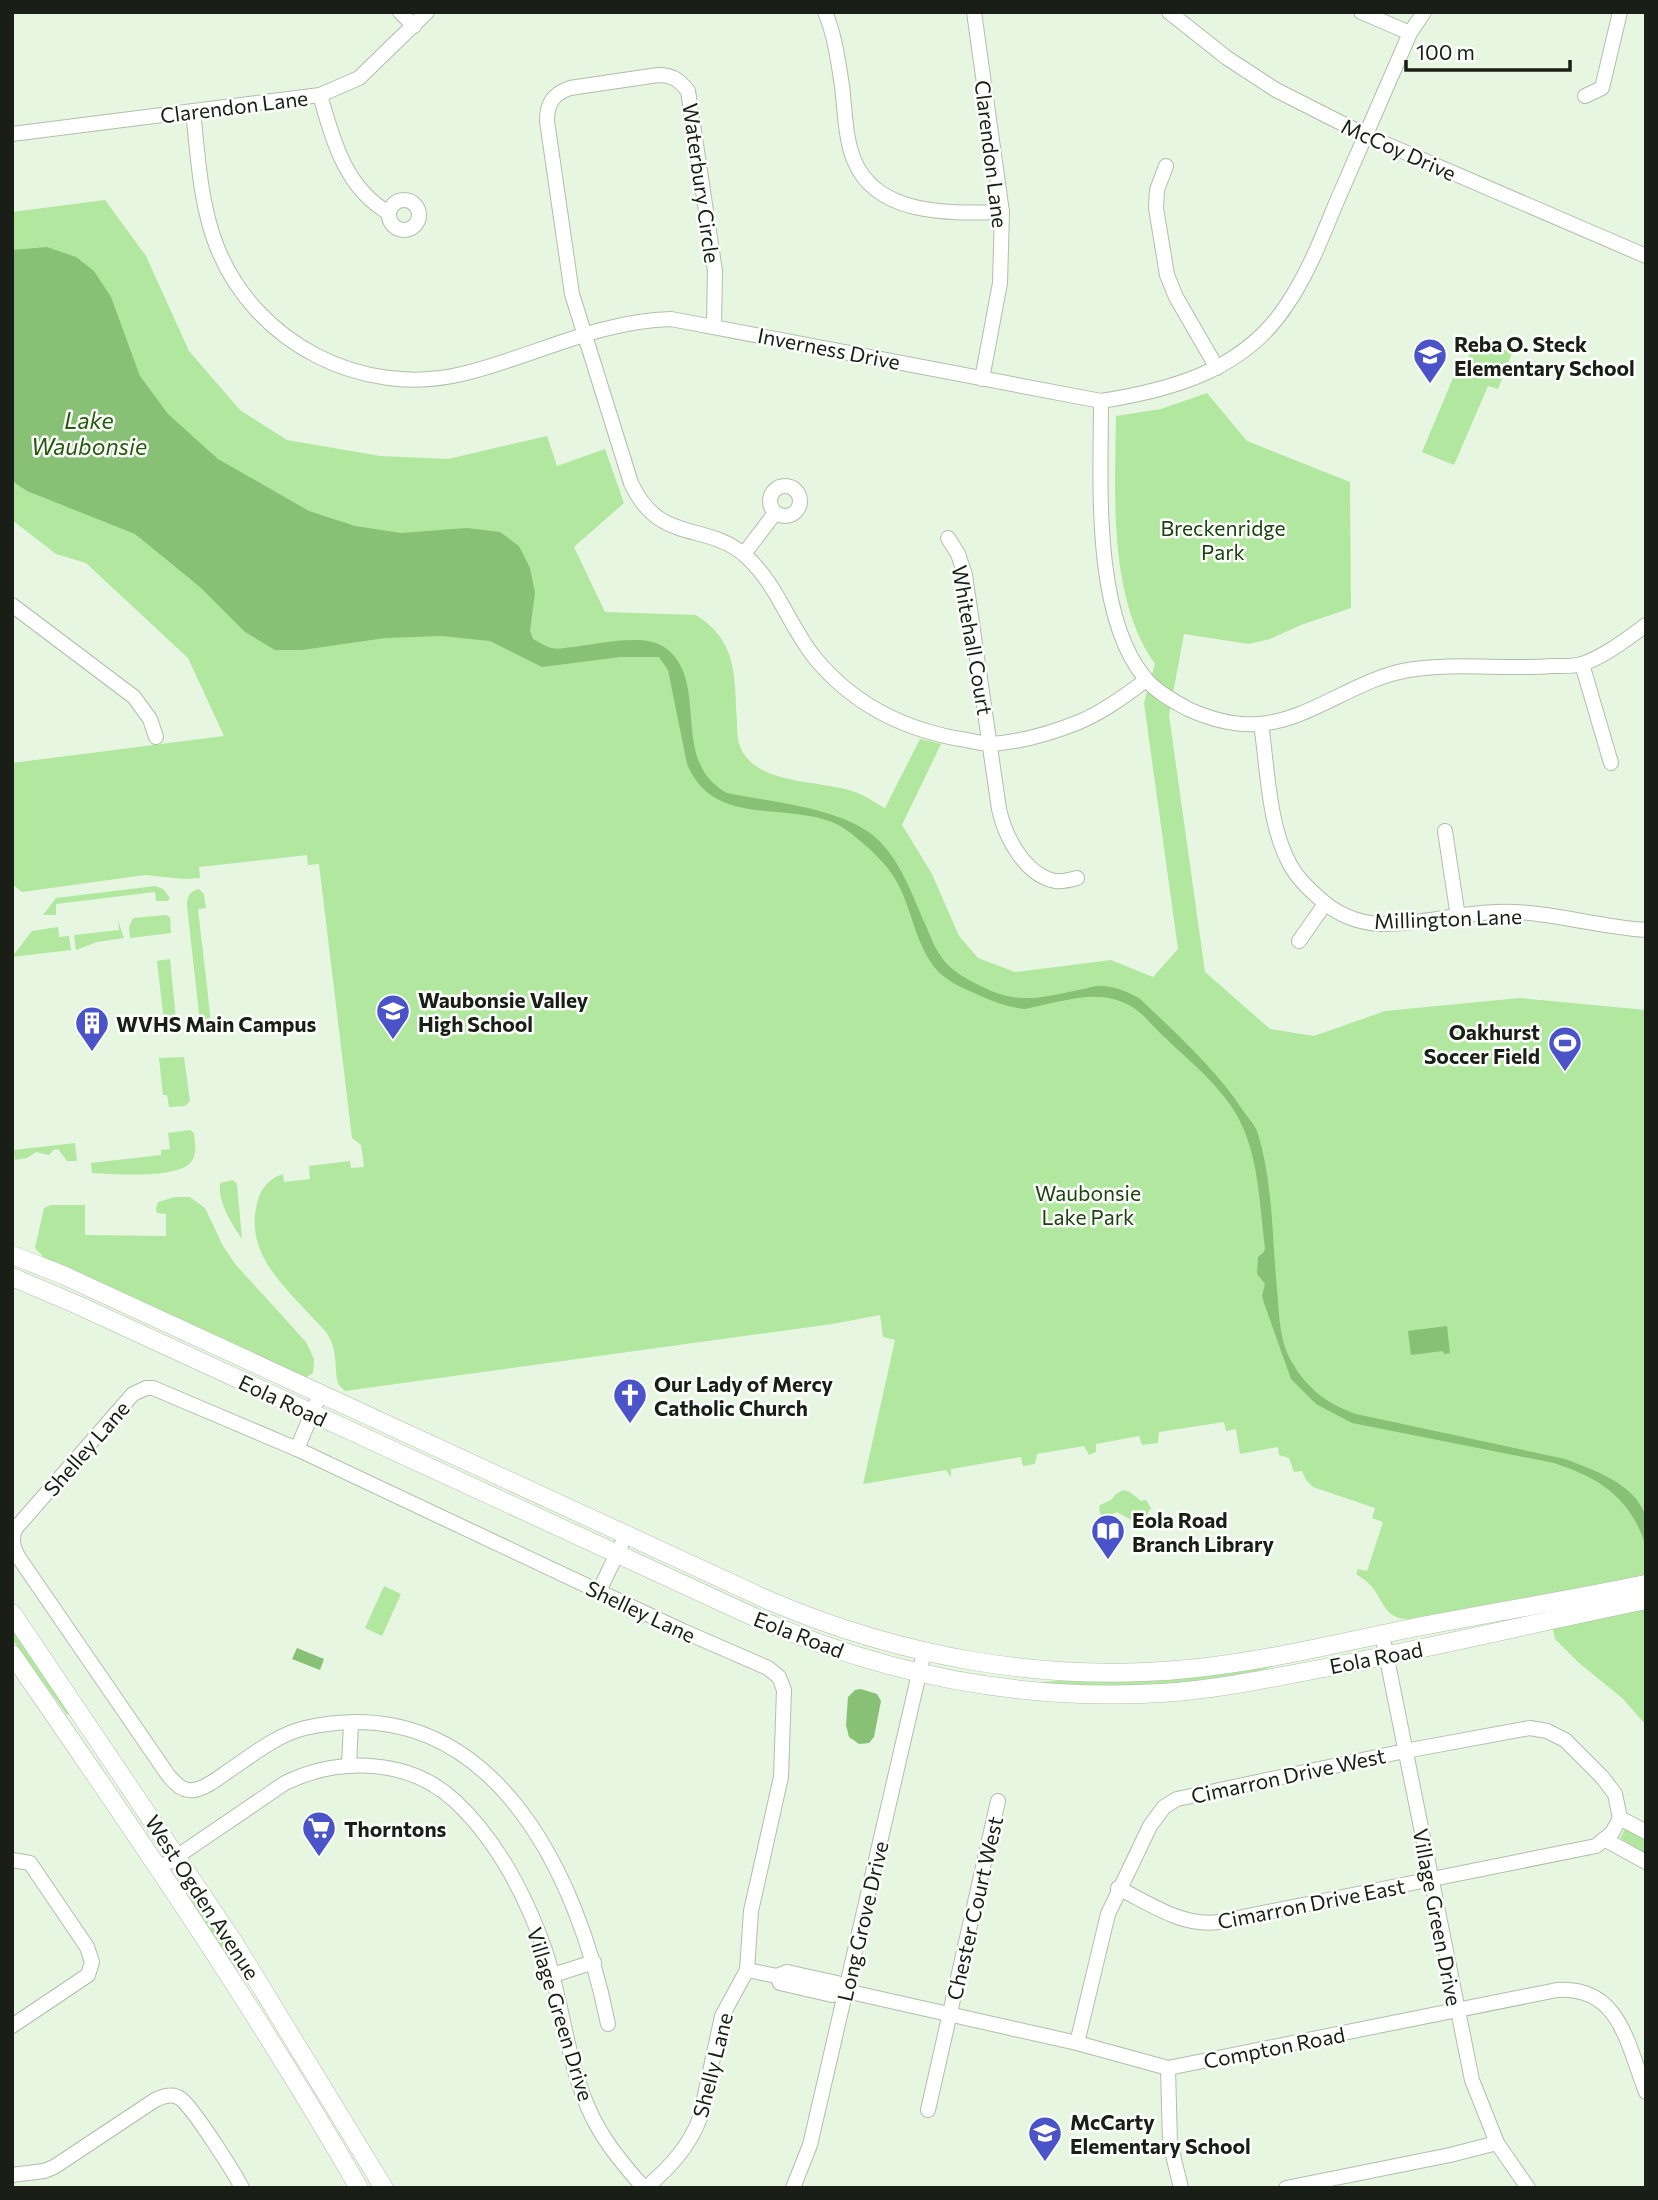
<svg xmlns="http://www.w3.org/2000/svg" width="1658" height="2200" viewBox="0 0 1658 2200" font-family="Commissioner,sans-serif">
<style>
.green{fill:#b2e7a0}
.water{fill:#88c075}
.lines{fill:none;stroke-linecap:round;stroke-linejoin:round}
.minor-casing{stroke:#b0bfab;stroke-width:16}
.major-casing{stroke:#b0bfab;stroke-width:19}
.minor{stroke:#fff;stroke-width:14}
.major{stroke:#fff;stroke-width:18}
.labels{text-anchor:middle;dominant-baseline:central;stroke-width:5;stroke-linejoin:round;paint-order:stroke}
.street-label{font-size:21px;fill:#191f17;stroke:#fcfffb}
.poi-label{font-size:21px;font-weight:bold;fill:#191f17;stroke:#fcfffb;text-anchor:start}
.park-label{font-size:21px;fill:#1e420f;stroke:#fcfffb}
.water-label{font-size:23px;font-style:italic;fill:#25590c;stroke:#fcfffb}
</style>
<rect width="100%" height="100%" fill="#e6f6e1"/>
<!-- green -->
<g class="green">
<path d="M105,200L146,256L189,351L240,410L287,440L380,456L448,459L547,436L557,466L605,449L624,503L574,547L605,612L696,615C739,642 734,678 737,723C737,736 738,748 747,758C769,784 821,781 852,791C864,794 875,803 885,808L920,739L941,744L902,825L932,874L959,936L978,958L1015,972L1111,960L1153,977L1178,949L1144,703L1155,664C1108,598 1115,495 1116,416L1161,409L1207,393L1247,441L1350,482L1351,608L1301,625L1270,639L1249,644L1184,634L1169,715L1205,972L1270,1029L1314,1036L1385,1011L1520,998L1646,1010V1725L1622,1698L1578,1662L1555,1639L1550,1615L1486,1626L1548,1608L1546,1594L1408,1619C1386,1619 1384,1603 1373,1588C1368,1582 1362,1578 1356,1574L1358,1569L1367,1571L1383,1522L1372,1518L1375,1508L1313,1487L1306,1480L1302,1471L1294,1472L1289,1458L1279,1455L1278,1447L1240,1454L1236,1429L1226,1431L1224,1422L1159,1432L1158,1443L1142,1445L1139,1436L1096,1444V1452L1089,1455L1084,1446L1037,1454L1035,1464L1023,1466L1021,1457L951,1469V1478L946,1470L863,1484L895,1340L883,1337L880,1315L832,1324L345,1391L338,1384C334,1368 338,1353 329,1337C325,1329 317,1323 311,1316C281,1283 243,1250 258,1200C261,1188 270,1178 283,1174L284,1182L310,1179L309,1166L350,1161L351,1168L364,1167L361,1145L352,1138L319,864L308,865L307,855L199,867L200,878L184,879L145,875L22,892L12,884V763L224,736L188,658L86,563L56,554L12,520V212Z"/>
<polygon points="1476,338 1512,353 1498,389 1488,386 1454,465 1422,452 1456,371 1462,373"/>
<polygon points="155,886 163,889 170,898 168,901 156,901 155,892 56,904 56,915 43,915 56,898"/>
<path d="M199,889L204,894L206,908L198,909L211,1022L218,1026L217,1032L211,1035L201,1031L187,906C187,897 189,891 199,889Z"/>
<polygon points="166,915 170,917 171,933 130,938 129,927 133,918"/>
<polygon points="118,920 124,938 97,942 76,950 74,935 119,930"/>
<polygon points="58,927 59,937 69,936 71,950 12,957 32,931"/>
<polygon points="170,959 176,1020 164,1022 157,961"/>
<polygon points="184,1057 190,1101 185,1106 169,1107 167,1095 163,1095 159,1058"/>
<path d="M190,1130L194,1133C195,1143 198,1156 189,1164C172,1179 114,1174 92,1173L91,1163L161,1155V1150L170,1149L168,1133Z"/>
<polygon points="75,1143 77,1161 67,1161 58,1149 53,1150 49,1155 36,1152 27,1158 15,1160 14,1150"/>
<path d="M233,1180L237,1184L242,1239C231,1222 218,1203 220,1183Z"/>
<polygon points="175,1197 190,1197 205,1208 223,1246 236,1265 306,1342 314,1359 313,1373 305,1378 45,1259 35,1248 44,1208 51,1205 85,1205 85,1235 166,1236 166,1214 157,1213 156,1209 158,1202"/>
<polygon points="1123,1490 1130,1492 1141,1501 1146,1500 1151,1508 1145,1518 1135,1522 1117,1512 1107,1516 1101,1515 1099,1510 1100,1505 1111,1500 1116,1494"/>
<polygon points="384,1586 401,1594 382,1636 365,1628"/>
<polygon points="12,1626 70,1712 67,1715 12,1639"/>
<path d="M1273,1663L1274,1666C1201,1691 1120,1687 1043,1685V1682L1067,1680Z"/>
<polygon points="1627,1828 1646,1839 1646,1854 1620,1838 1625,1829"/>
<polygon points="191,1890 241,1968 237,1971 200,1918 187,1892"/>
</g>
<!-- water -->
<g class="water">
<path d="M47,247L76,257L94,271L111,297L140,376L168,414L218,459L309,511L355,526L401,533L467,528L500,532L519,546L530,568L535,593L530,631L533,639C539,642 546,647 552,648C559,650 567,647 574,647C597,644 644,633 664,647C712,680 668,761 727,793C771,802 834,807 870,833C900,855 912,896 927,928C932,941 938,955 948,965C959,976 975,983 989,990C1019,1004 1046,997 1078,990C1086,989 1096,985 1104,986C1116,987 1128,992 1139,998C1176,1033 1216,1069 1244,1112C1249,1119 1256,1126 1258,1134C1273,1183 1272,1238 1277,1289C1279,1310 1279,1337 1289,1357C1305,1387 1325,1403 1356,1414L1565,1459C1594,1470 1633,1483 1645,1514C1648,1523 1646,1537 1646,1547C1631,1498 1600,1478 1554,1463L1352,1423L1316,1404L1291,1379L1264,1303L1262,1296L1265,1284L1257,1274L1258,1257L1264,1252L1265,1248C1259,1201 1259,1146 1231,1106C1208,1072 1171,1047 1144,1016C1108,983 1068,1001 1025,1009C1006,1007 992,1001 974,993C963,988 951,983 942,975C917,953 913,912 898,884C888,866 875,853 859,840C851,833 842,826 832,822C781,802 713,827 687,764L668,670L659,657H621L542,667L490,641L442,636L385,638L302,650H275L245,632L200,587L135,534L27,491L12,481V250Z"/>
<polygon points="1447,1326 1450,1353 1444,1354 1443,1351 1411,1355 1408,1331"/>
<polygon points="297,1648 324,1659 320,1670 292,1659"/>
<polygon points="861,1689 877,1694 881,1701 874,1737 869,1743 859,1744 849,1737 846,1725 848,1697 855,1690"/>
</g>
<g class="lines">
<!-- minor casing -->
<g class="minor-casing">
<g id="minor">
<polyline points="400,12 414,26"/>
<path d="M825,12C835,36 838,60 842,86C845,110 845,138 854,160C877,217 952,213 1002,212"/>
<polyline points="974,12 1002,212 1000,283 982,379"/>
<polyline points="1169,12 1227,58 1276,90 1365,135 1646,256"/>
<polyline points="1361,12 1410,33"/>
<path d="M320,95C333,140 345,188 389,213"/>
<polyline points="1585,96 1602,88 1620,12"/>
<path d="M193,111C198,156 200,204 217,247C255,343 362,398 462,374C533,357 597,321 671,319L1101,401C1172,390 1244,370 1286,306C1308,274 1322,237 1337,201C1361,145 1386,89 1410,33L1424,12"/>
<polyline points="12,134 320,95 359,78 427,12"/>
<polyline points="1166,166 1157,190 1156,208 1167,275 1176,297 1217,368"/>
<circle cx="404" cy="215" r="15"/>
<path d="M714,326L715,271L688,91C679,80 673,75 658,75L570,88C553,94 547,103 547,121L572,294L631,483C660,546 706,520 747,557C778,586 789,626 815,658C852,703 903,729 960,739C970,740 981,744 991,744C1020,742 1052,733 1079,722C1103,712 1125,696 1146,680"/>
<path d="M1101,401C1101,480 1092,614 1145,678C1155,691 1173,701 1188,709C1210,719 1235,726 1260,724C1312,719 1356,679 1408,670C1455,662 1504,670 1551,666C1561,666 1573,667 1582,664C1605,656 1627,639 1646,625"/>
<circle cx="785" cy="501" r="15"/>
<path d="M948,538L958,554L965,575L999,809C1005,837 1025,875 1055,881C1063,882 1070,880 1077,878"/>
<polyline points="744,554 775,513"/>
<polyline points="12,605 134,697 150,719 156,737"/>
<polyline points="1582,664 1611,763"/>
<path d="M1261,724C1268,769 1268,835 1296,874C1302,882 1310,890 1318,897C1334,913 1357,923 1380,924C1420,925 1458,913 1497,912C1547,910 1596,927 1646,930"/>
<polyline points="1445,831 1458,917"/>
<polyline points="1299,941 1325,904"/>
<polyline points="297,1449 320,1394"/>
<polyline points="599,1591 626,1535"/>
<polyline points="1382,1634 1472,2080 1497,2143 1528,2188"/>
<polyline points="349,1765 351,1723"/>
<polyline points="1620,1818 1646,1832"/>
<polyline points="1604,1839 1646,1862"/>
<polyline points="12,1860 30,1863 87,1947 92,1962 88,1975 12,2026"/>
<path d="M160,1868L285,1783C339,1757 409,1758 455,1801C497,1840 526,1897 545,1950C562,2001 566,2056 587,2105C600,2137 621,2162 644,2188"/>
<path d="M1118,1888C1149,1903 1182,1927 1218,1922L1596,1846L1612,1833L1620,1818"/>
<path d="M747,1970L777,1976L787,1972L837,1983L846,1991L1077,2043L1168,2068L1557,1990C1620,1986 1627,2044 1646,2092"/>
<polyline points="553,1975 594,1962"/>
<polyline points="777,1976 780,1983 832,1995 846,1991"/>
<path d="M608,2024C578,1874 491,1686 305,1728C276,1735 251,1756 227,1772C217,1779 206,1788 194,1790C182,1792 175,1783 168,1775L19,1558C13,1548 10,1538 16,1528L133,1394L146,1388H153L297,1449L683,1631L768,1668L779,1677L784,1690L781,1777L751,1911L747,1970L722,2016L700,2118C689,2147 670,2167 646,2188"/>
<polyline points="1077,2043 1108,1914 1150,1826 1164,1807 1177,1799 1405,1751 1530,1728 1547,1731 1565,1740 1602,1777 1615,1794 1620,1818"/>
<polyline points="1168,2068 1170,2143 1181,2188"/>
<polyline points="928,2110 998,1801"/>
<path d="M12,2175L44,2171L54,2167L155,2100C163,2096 174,2093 181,2099C193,2108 234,2172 242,2188"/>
<polyline points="793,2188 810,2145 924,1652"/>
<polyline points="1286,2188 1450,2155 1497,2143"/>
</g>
</g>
<!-- major casing -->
<g class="major-casing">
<g id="major">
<path d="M12,1255L63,1275L770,1601C902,1657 1045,1683 1188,1669C1263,1662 1338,1643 1412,1628C1490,1613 1568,1600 1646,1584"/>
<path d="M12,1277L80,1306L765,1622C891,1676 1025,1701 1162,1693C1222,1689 1281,1676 1340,1665C1442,1645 1544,1621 1646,1600"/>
<polyline points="12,1613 233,1941 384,2188"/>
<path d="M12,1654C133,1829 253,2004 359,2188"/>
</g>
</g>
<!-- minor -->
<use href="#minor" class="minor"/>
<!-- major -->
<use href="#major" class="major"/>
</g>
<!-- icons -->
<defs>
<g id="school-pin" transform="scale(1.75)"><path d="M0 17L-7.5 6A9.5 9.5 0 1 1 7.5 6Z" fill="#4b53c8" stroke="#fcfffb"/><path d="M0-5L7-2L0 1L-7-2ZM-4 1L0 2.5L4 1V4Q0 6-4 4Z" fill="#fff"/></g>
<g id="building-pin" transform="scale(1.75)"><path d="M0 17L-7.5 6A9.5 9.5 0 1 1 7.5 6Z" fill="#4b53c8" stroke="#fcfffb"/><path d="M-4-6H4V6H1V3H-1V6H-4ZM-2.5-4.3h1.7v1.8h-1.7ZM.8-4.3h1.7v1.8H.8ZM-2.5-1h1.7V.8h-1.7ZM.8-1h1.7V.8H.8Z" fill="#fff"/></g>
<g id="stadium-pin" transform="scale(1.75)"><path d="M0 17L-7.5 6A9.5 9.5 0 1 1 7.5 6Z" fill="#4b53c8" stroke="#fcfffb"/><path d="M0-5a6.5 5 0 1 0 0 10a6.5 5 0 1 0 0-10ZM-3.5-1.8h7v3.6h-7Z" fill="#fff"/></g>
<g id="church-pin" transform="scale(1.75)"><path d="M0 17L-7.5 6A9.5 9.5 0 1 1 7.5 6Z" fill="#4b53c8" stroke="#fcfffb"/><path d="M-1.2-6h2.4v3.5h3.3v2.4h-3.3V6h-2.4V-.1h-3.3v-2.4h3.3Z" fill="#fff"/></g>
<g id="library-pin" transform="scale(1.75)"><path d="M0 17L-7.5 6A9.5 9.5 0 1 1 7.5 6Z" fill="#4b53c8" stroke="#fcfffb"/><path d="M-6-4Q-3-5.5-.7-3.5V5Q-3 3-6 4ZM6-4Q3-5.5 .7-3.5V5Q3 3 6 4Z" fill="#fff"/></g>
<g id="supermarket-pin" transform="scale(1.75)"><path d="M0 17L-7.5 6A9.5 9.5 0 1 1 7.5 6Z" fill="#4b53c8" stroke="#fcfffb"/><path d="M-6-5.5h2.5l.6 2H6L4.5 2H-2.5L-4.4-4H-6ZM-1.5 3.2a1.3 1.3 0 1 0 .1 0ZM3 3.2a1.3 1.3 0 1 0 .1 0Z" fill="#fff"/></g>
</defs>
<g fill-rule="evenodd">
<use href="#school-pin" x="1430" y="355"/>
<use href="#school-pin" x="393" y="1011"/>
<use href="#building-pin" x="92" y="1023"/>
<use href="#stadium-pin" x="1565" y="1043"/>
<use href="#church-pin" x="630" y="1395"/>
<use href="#library-pin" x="1108" y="1531"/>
<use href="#supermarket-pin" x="319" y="1828"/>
<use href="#school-pin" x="1045" y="2133"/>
</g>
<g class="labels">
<!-- street labels -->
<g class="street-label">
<text transform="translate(234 106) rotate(-7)">Clarendon Lane</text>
<text transform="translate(1399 149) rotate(24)">McCoy Drive</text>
<text transform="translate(992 154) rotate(83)">Clarendon Lane</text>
<text transform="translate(702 183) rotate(82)">Waterbury Circle</text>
<text transform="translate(829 348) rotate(11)">Inverness Drive</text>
<text transform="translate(973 640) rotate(80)">Whitehall Court</text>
<text transform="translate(1448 918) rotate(-2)">Millington Lane</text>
<text transform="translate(283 1400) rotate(25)">Eola Road</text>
<text transform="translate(86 1448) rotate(-49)">Shelley Lane</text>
<text transform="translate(641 1611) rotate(25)">Shelley Lane</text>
<text transform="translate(799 1634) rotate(21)">Eola Road</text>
<text transform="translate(1376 1657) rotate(-11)">Eola Road</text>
<text transform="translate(1288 1775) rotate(-12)">Cimarron Drive West</text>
<text transform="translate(203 1897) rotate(57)">West Ogden Avenue</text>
<text transform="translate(1311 1903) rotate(-11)">Cimarron Drive East</text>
<text transform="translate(974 1908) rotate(-77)">Chester Court West</text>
<text transform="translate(1438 1917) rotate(79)">Village Green Drive</text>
<text transform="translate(862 1921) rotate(-77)">Long Grove Drive</text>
<text transform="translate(561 2014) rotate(73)">Village Green Drive</text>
<text transform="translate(1274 2047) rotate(-11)">Compton Road</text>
<text transform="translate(712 2065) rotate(-76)">Shelly Lane</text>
</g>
<!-- poi labels -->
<g class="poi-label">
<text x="1454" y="343">Reba O. Steck<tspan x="1454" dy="24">Elementary School</tspan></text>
<text x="418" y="999">Waubonsie Valley<tspan x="418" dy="24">High School</tspan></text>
<text x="116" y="1023">WVHS Main Campus</text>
<text x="1540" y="1031" text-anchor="end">Oakhurst<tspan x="1540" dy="24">Soccer Field</tspan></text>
<text x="654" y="1383">Our Lady of Mercy<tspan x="654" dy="24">Catholic Church</tspan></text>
<text x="1132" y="1519">Eola Road<tspan x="1132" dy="24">Branch Library</tspan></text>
<text x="344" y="1828">Thorntons</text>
<text x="1070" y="2121">McCarty<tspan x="1070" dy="24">Elementary School</tspan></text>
</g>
<!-- park labels -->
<g class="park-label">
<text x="1223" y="527">Breckenridge<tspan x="1223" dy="24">Park</tspan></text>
<text x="1088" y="1192">Waubonsie<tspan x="1088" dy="24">Lake Park</tspan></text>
</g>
<!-- water labels -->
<g class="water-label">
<text x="89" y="420">Lake<tspan x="89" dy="26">Waubonsie</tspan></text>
</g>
</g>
<!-- border -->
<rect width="1658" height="2200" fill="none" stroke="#191f17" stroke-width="28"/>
<!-- scale -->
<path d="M1406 60v10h164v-10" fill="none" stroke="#191f17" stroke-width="3.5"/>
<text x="1416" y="60" font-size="21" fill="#191f17" stroke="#fcfffb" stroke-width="5" paint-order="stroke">100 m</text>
</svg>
